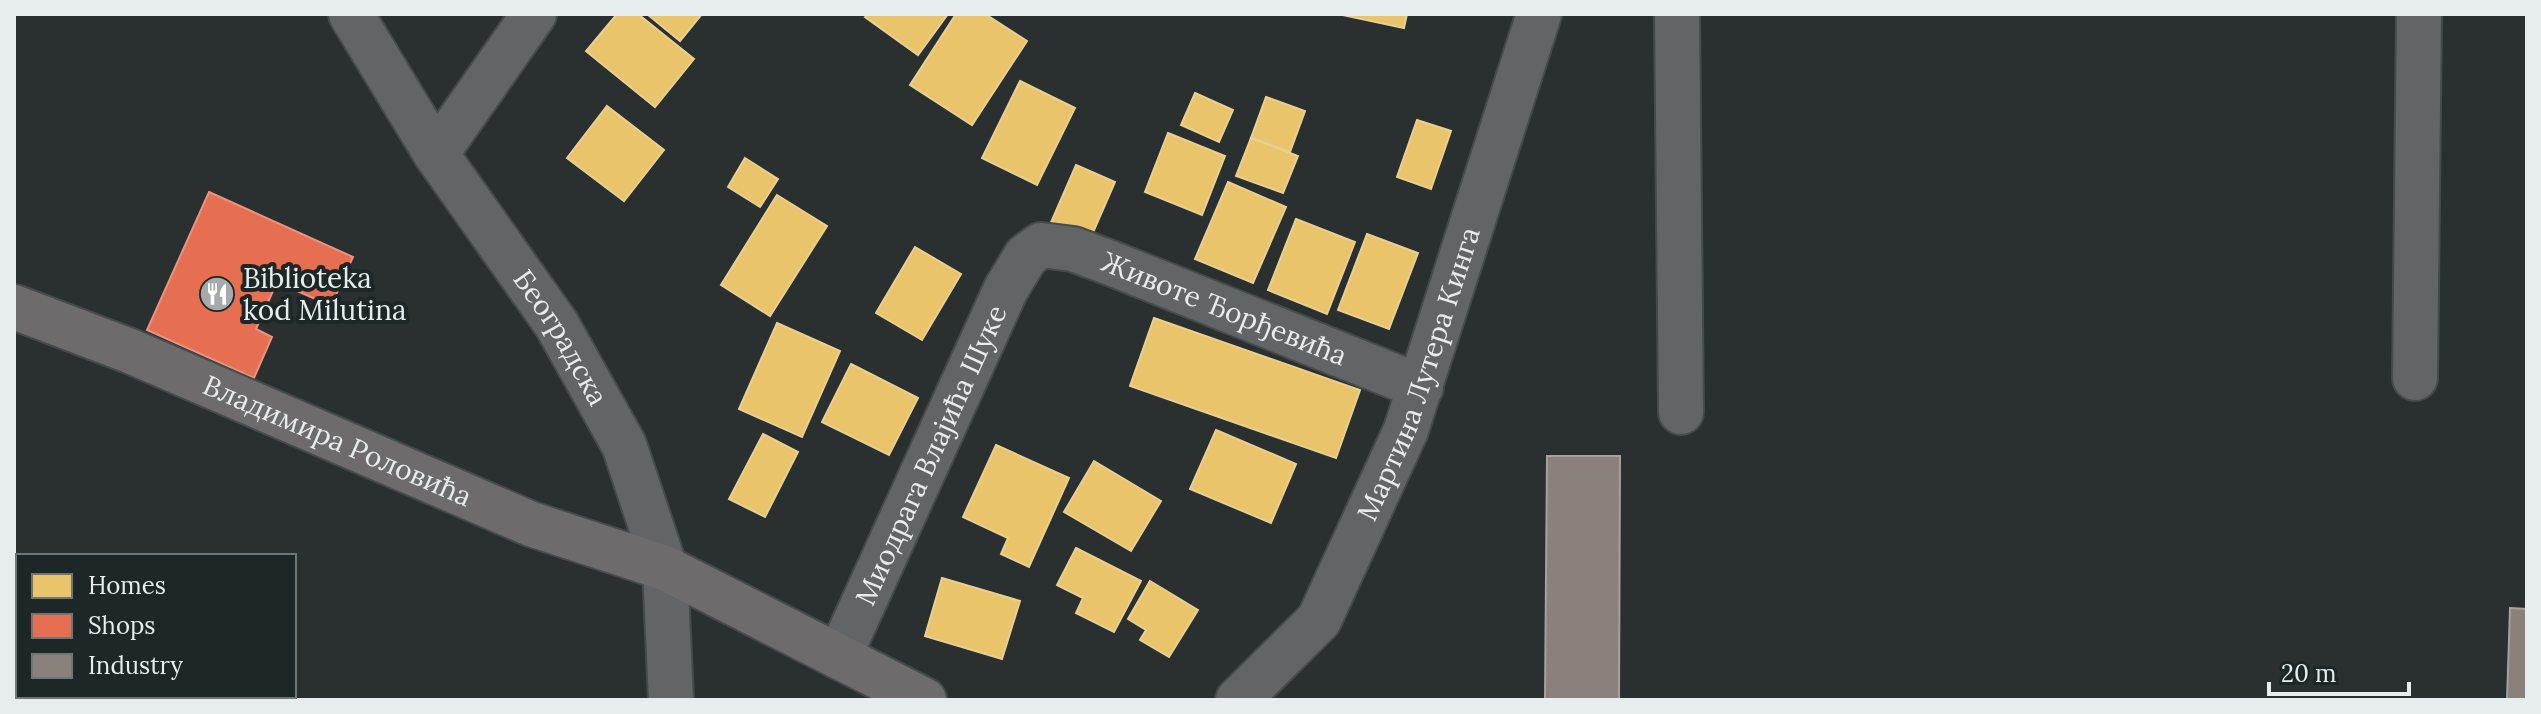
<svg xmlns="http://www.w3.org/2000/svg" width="2541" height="714" viewBox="0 0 2541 714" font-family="Lora,serif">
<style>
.homes{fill:#e9c46a;stroke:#e8d092;stroke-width:2}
.shops{fill:#e76f51;stroke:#e79480;stroke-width:2}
.industry{fill:#8a817c;stroke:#a6a19e;stroke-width:2}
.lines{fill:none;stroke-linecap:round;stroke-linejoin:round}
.minor-casing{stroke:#454a4b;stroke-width:48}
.major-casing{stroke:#454a4b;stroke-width:48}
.minor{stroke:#616566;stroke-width:44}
.major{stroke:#6e6b6c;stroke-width:44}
.labels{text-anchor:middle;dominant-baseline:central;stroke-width:8;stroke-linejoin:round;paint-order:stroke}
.poi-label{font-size:28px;fill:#e7ecee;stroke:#1e2728;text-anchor:start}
.street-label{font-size:28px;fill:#e7ecee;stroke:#1e2728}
</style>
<rect width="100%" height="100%" fill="#2a2f30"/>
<!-- homes -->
<g class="homes">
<polygon points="617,14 638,14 694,59 655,107 586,51"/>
<polygon points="647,14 702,14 680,41"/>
<polygon points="868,14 948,14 918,55 865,17"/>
<polygon points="956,14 985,14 1027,41 972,125 910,85"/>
<polygon points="1338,14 1407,14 1404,28"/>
<polygon points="1020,81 1075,108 1037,185 982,158"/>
<polygon points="1195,93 1233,110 1219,142 1181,125"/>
<polygon points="1266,97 1305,111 1290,152 1251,138"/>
<polygon points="607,106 664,150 624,201 567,158"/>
<polygon points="1417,120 1451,131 1431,189 1397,177"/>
<polygon points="1168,133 1225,156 1202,215 1145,192"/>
<polygon points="1251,138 1298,156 1283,193 1236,176"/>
<polygon points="745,158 778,179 760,207 728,187"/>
<polygon points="1076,165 1115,182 1088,244 1049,227"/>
<polygon points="1228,182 1286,207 1253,283 1195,259"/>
<polygon points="777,195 827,226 770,316 721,285"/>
<polygon points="1296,219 1355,242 1327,314 1268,290"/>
<polygon points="1367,234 1418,253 1389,329 1338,310"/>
<polygon points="915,247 961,274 922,340 876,313"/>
<polygon points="1154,318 1360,390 1336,458 1130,386"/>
<polygon points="777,323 840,351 802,437 739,409"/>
<polygon points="851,364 918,398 889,455 822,422"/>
<polygon points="1216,430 1296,464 1271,523 1190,489"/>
<polygon points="763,434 798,452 765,517 729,499"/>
<polygon points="996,445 1069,478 1029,567 1001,554 1008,538 963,517"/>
<polygon points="1094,461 1161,501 1131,551 1064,512"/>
<polygon points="1076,548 1141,581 1114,632 1076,613 1083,598 1057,585"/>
<polygon points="942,578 1020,601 1002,659 925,636"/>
<polygon points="1150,581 1198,610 1169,657 1140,640 1146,630 1128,619"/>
</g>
<!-- shops -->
<polygon class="shops" points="209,192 353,257 331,306 277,282 256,329 272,337 254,378 147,330"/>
<!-- industry -->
<g class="industry">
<polygon points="1547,456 1620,456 1619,700 1545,700"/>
<polygon points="2510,608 2527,609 2527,700 2507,700"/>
</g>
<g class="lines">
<!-- minor casing -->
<g class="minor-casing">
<g id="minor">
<path id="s1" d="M351,14L436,154L557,325L624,445L665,568L671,700"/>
<polyline points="1677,14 1681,412"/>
<polyline points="436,154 534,14"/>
<polyline points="2415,378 2419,14"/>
<path id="s2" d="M839,657L1006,289L1026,256L1041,245L1073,249L1113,264L1421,387"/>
<path id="s3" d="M1238,700L1319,620L1406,430L1539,14"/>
</g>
</g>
<!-- major casing -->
<g class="major-casing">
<g id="major">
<path id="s4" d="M14,307L130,351L531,524L665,568L924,700"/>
</g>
</g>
<!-- minor -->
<use href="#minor" class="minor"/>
<!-- major -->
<use href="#major" class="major"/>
</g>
<!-- icons -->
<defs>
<g id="restaurant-disc" transform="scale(1.8)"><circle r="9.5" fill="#a5aaac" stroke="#1e2728"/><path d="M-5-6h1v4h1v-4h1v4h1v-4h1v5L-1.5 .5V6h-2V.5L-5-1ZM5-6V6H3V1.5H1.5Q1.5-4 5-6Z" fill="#fff"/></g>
</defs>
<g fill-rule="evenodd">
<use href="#restaurant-disc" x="217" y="294"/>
</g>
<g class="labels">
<!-- poi labels -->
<g class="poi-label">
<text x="243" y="278">Biblioteka<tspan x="243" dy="32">kod Milutina</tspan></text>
</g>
<!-- street labels -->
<g class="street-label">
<text stroke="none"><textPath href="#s2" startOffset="656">Животе Ђорђевића</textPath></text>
<text stroke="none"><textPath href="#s1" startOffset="386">Београдска</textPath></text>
<text stroke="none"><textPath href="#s3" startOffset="380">Мартина Лутера Кинга</textPath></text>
<text stroke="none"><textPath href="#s4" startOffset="350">Владимира Роловића</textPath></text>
<text stroke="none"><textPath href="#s2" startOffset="222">Миодрага Влајића Шуке</textPath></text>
</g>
</g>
<!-- border -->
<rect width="2541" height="714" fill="none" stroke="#e7ecee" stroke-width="32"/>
<!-- legend -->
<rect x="16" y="554" width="280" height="144" fill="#1e2728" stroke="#6e7677" stroke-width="2"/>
<rect x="32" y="574" width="40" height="24" fill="#e9c46a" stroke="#6e7677" stroke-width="2"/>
<text x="88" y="594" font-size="24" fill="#e7ecee">Homes</text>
<rect x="32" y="614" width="40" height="24" fill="#e76f51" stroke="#6e7677" stroke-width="2"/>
<text x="88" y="634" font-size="24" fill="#e7ecee">Shops</text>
<rect x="32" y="654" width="40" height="24" fill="#8a817c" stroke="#6e7677" stroke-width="2"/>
<text x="88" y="674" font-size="24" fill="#e7ecee">Industry</text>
<!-- scale -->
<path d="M2269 682v12h140v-12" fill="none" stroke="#e7ecee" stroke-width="4"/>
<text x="2281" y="682" font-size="24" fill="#e7ecee" stroke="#1e2728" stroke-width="6" paint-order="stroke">20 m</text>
</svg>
